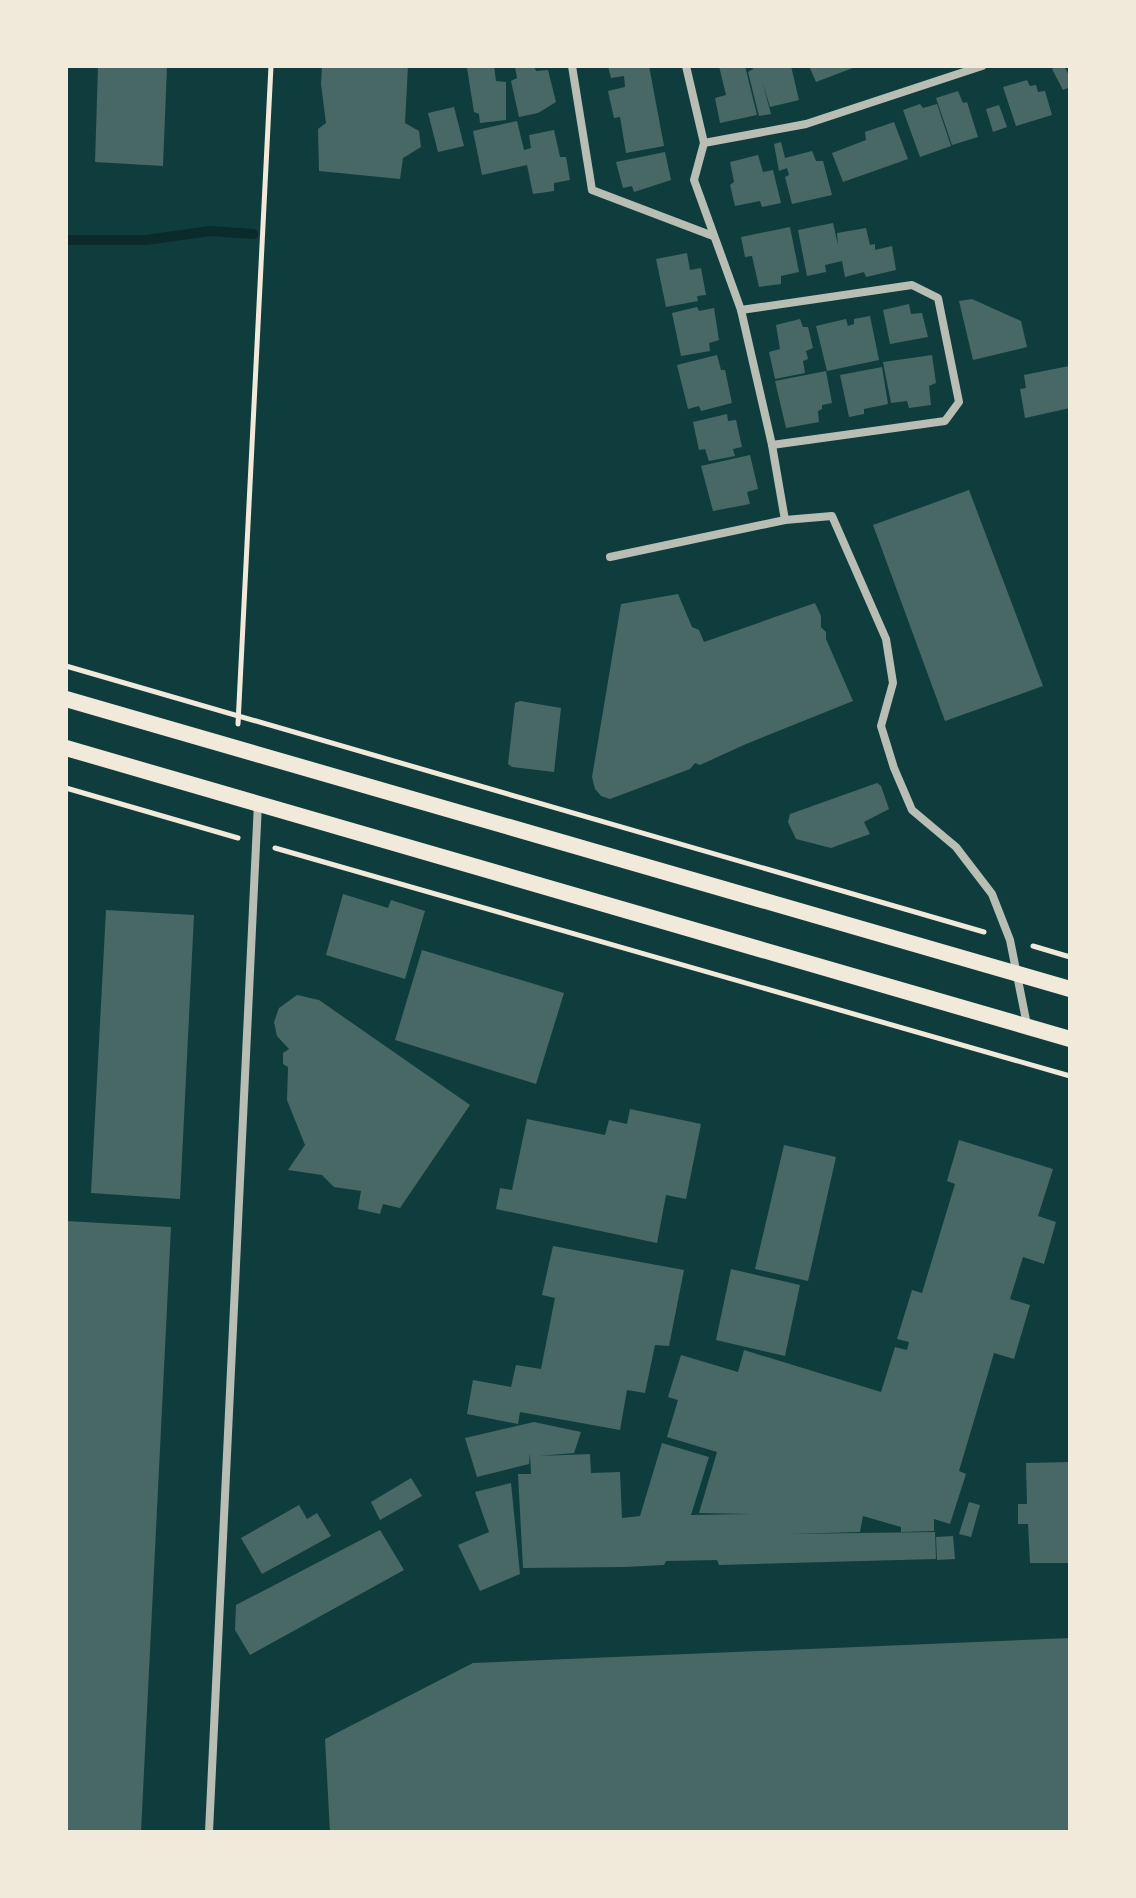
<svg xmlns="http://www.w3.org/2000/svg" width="1136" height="1898" viewBox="0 0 1136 1898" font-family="Jost,sans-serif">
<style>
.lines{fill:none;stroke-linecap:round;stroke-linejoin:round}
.stream{stroke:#0a2a2b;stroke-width:10}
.building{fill:#486865}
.path{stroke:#f1e9da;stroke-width:5}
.minor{stroke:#b8beb3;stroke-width:8}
.secondary{stroke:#f1e9da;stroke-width:16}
</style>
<rect width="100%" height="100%" fill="#0f3d3e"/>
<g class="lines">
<!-- stream -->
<polyline class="stream" points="66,240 146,240 210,231 253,234"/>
</g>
<!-- building -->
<g class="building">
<polygon points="98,66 167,66 163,166 95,162"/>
<polygon points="322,66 408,66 405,123 419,131 421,147 403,158 400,179 319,171 318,129 326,123 321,84"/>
<polygon points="494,66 496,81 506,82 506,120 480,123 479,114 474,112 467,68"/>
<polygon points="520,66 534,66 536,71 548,70 556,102 538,113 519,117 511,81 517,78 515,67"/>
<polygon points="608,66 649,66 664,146 626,153 620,117 614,118 608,91 625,87 624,76 611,78"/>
<polygon points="719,66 745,66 757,115 720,123 715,98 726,95"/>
<polygon points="752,66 791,66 799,100 770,107 762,81 771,114 759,116 748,72 753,69"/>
<polygon points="809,66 858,66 816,82"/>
<polygon points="1058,66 1064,66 1070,77 1070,87 1063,90 1052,69"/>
<polygon points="1027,80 1030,86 1036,85 1038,92 1045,91 1052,115 1016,126 1003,87"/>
<polygon points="958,91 963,103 967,102 978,137 952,145 936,98"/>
<polygon points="920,104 923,108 937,104 951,146 920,157 903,110"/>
<polygon points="999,105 1007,127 993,132 986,109"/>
<polygon points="454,107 464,146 438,152 428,113"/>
<polygon points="517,121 524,150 531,148 529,135 554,130 560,157 566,157 570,180 554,183 554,191 533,194 527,165 482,175 473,131"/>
<polygon points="894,122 908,159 843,182 832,153 866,140 865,132"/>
<polygon points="781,142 785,158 812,151 816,161 823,161 832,195 792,204 785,177 789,175 787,168 779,171 774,144"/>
<polygon points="665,152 671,180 634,192 632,186 623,188 616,162"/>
<polygon points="758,155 763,172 773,170 781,203 762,207 760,201 735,206 730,185 734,182 730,162"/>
<polygon points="833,223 838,245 837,233 866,228 870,245 875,244 875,250 892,246 896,270 866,277 864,272 845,277 842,261 825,265 826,272 807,276 798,230"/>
<polygon points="790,227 799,272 781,276 781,284 759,287 752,256 745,257 741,237"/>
<polygon points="687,253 690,270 701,268 706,295 697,296 698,301 666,307 656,259"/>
<polygon points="972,299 1021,321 1027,347 973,360 959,301"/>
<polygon points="909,304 911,314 922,313 928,337 890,344 883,310"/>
<polygon points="697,307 699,311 714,308 719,340 709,343 710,351 681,356 672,313"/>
<polygon points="870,316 879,360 827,371 816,326 846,319 848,326 854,324 854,319"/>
<polygon points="800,319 803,327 808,327 813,348 806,351 808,359 803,361 805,373 775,379 769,352 780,349 776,325"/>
<polygon points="717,355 721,370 725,370 732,403 701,411 699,406 688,409 677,365"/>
<polygon points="932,355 936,383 929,386 931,405 909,408 907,401 891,403 883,362"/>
<polygon points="1069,366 1070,408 1025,418 1020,389 1026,388 1024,375"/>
<polygon points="882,367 888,404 864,409 864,414 849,417 840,375"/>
<polygon points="826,371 832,403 822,405 822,409 818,411 819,422 786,428 775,381"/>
<polygon points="727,414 728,421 736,420 742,447 733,449 735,456 709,461 705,449 699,450 693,422"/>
<polygon points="750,455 758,489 747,492 750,504 713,511 701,466"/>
<polygon points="969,490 1043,686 945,721 873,525"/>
<polygon points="678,594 692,627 699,630 704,642 815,603 821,616 821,627 826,632 826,639 853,701 746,744 700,765 695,763 690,769 610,799 601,796 595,789 592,777 621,604"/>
<polygon points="520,701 561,708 554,772 512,767 508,764 515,703"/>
<polygon points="877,783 881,786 889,809 864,822 870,834 831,848 796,839 788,822 790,814"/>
<polygon points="343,894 388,908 391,900 425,911 405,979 326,955"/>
<polygon points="106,910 194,915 180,1199 91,1193"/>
<polygon points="422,950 564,993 536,1084 395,1040"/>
<polygon points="297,995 319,1000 470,1105 400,1208 383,1204 380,1214 358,1209 361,1191 334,1187 322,1175 288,1170 305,1145 287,1100 288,1067 283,1064 283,1053 289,1049 277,1036 274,1022 279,1008"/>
<polygon points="630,1109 701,1124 686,1199 666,1195 657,1243 496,1209 500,1188 512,1190 527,1119 605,1135 609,1120 627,1124"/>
<polygon points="959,1140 1053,1169 1038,1216 1056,1222 1044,1264 1023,1257 1010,1299 1030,1305 1014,1359 994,1353 959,1471 966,1474 950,1524 934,1519 934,1531 901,1532 901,1527 863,1516 860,1532 788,1534 935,1532 936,1559 719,1565 717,1560 666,1561 664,1565 624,1567 523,1568 518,1474 531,1474 530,1453 529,1464 477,1477 465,1438 534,1422 581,1432 574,1453 539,1456 590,1454 591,1473 620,1472 622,1518 640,1516 662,1443 709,1457 691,1515 751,1514 699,1513 717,1452 667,1437 678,1400 668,1397 681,1355 738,1372 744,1350 881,1392 895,1347 907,1350 909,1342 897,1339 912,1290 922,1293 955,1184 947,1181"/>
<polygon points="784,1145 836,1157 808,1281 755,1269"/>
<polygon points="66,1221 171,1227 141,1832 66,1832"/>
<polygon points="553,1246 684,1270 669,1346 655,1345 645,1393 627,1390 620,1430 520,1412 518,1424 467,1414 473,1380 511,1387 516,1365 541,1369 555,1298 542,1295"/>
<polygon points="731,1269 800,1285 785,1356 716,1340"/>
<polygon points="1070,1462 1070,1563 1030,1563 1028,1524 1018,1524 1018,1504 1027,1504 1026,1463"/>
<polygon points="411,1478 422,1496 380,1520 371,1502"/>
<polygon points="511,1483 520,1574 480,1591 458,1545 489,1532 475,1492"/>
<polygon points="969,1502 980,1505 971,1537 959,1534"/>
<polygon points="299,1505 307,1519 317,1513 331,1536 262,1574 241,1538"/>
<polygon points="380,1530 404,1570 250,1655 235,1630 236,1605"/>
<polygon points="953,1536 955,1559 937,1560 936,1537"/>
<polygon points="1070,1638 1070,1832 330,1832 325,1739 473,1663"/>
</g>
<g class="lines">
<!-- path -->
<g class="path">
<polyline points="66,666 984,932"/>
<polyline points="238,724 271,66"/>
<polyline points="66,788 238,838"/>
<polyline points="275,848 1070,1076"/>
<polyline points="1033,946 1070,957"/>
</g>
<!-- minor -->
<g class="minor">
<polyline points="572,66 592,190 713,236"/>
<polyline points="686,66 704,143 694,180 741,310 772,445 785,520 832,516 886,639 893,683 881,726 894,768 912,810 956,847 992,894 1010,940 1027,1025"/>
<polyline points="704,143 806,124 982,66"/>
<polyline points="741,310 912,285 938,298 959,402 945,421 772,445"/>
<polyline points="610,557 785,520"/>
<polyline points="209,1832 258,803"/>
</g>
<!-- secondary -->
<g class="secondary">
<polyline points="66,699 1070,989"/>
<polyline points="66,748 1070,1039"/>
</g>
</g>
<!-- border -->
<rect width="1136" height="1898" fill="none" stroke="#f1e9da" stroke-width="136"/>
</svg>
